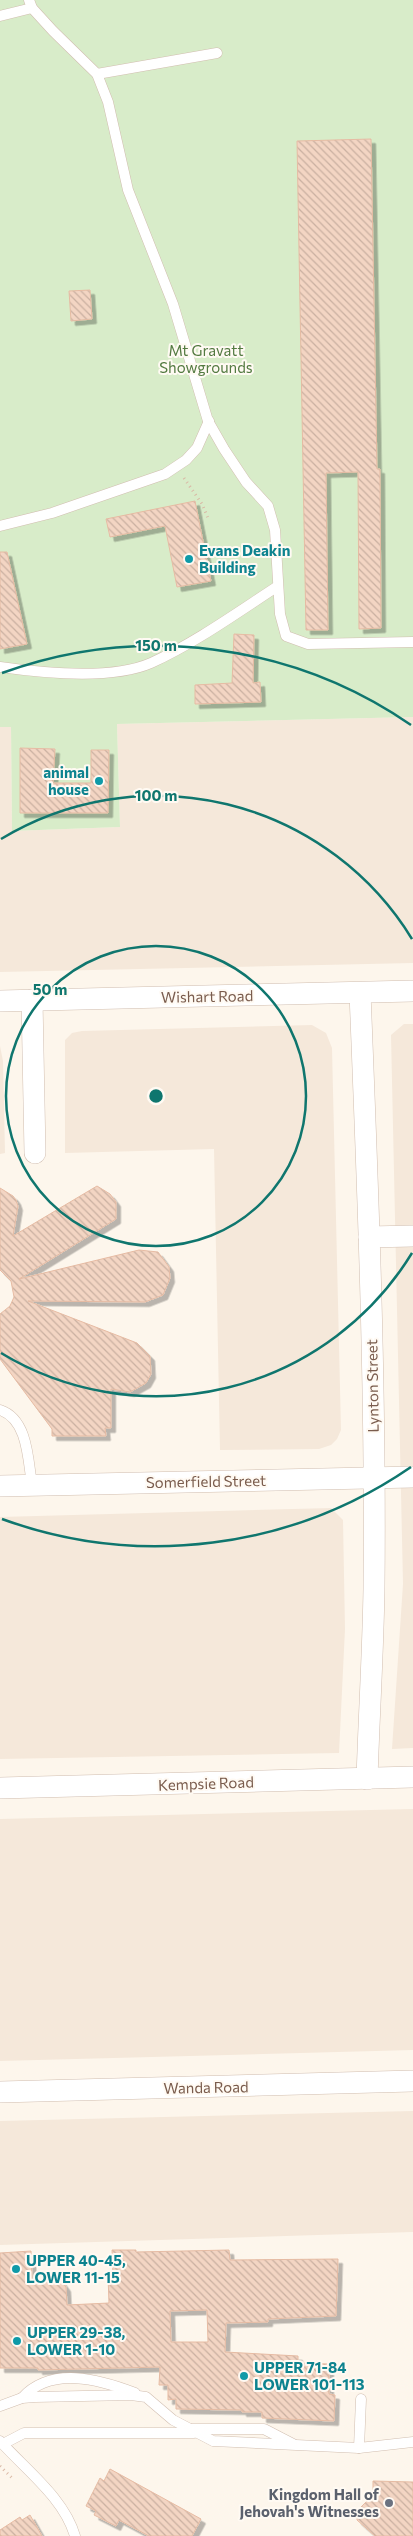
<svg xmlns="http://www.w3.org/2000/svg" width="413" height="2536" viewBox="0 0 413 2536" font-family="Commissioner,sans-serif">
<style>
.residential{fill:#f5e8da}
.green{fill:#d8ecc9}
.building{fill:url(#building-back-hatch);stroke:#e6bba3;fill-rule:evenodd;filter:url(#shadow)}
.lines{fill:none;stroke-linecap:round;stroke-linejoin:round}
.service-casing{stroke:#d1beb0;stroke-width:11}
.minor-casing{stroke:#d1beb0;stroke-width:22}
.path{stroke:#d9b8a5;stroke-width:3;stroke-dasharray:1 4;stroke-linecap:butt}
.service{stroke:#fff;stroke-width:10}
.minor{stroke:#fff;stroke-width:21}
.ring{fill:none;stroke:#0f766e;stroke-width:2.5}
.culture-dot{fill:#0f9aa8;stroke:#fffaf3;stroke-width:2}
.worship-dot{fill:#6b7280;stroke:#fffaf3;stroke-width:2}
.labels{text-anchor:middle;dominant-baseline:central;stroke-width:4;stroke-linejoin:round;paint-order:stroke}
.park-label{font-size:15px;fill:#537a41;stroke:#fffaf3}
.culture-label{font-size:15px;font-weight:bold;fill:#0d838f;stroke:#fffaf3;text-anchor:start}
.street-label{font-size:15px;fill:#7a5c4d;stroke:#fffaf3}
.worship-label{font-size:15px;font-weight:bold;fill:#5b616d;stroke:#fffaf3;text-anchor:end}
.centre{fill:#0f766e;stroke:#fffaf3;stroke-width:2.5}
.ring-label{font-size:15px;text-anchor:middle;font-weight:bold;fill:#0f766e;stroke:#fffaf3;stroke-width:4;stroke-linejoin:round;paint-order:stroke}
</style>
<defs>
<pattern id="building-back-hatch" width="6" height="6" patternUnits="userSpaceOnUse" patternTransform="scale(1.25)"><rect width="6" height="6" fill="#f3d5c3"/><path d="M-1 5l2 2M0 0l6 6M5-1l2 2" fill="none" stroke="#cab0a1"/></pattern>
<filter id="shadow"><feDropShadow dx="4.5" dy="4.5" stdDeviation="0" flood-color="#0004"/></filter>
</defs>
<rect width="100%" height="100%" fill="#fdf6ec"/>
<!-- residential -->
<g class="residential">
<polygon points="413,717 413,963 0,972 0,727 11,727 12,831 120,827 117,724"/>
<polygon points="404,1024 413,1024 413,1748 392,1749 403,1584 391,1035"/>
<polygon points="312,1025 326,1033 332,1048 341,1430 337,1439 331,1445 319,1449 220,1450 214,1149 65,1153 65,1040 72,1033 82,1031"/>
<polygon points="0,1046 3,1061 5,1153 0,1154"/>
<polygon points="331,1508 343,1520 345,1629 339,1753 0,1759 0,1517"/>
<polygon points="413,1809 413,2050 0,2061 0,1819"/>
<polygon points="413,2111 413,2232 0,2245 0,2121"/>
</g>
<!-- green -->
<polygon class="green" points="0,0 413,0 413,717 117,724 120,827 12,831 11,727 0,727"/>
<!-- building -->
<g class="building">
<polygon points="371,139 377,469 380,469 381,628 359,629 358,472 326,473 328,630 306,630 297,141"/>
<polygon points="90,290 92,319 71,321 69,291"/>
<polygon points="195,501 211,581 177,587 165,526 110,537 106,519"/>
<polygon points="0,552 7,552 27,644 0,649"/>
<polygon points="234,634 254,635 253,683 260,682 261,702 195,704 195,685 232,683"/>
<polygon points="20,748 55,749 53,783 91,783 91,750 109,750 108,813 20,813"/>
<polygon points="97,1186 110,1194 116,1202 116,1219 19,1279 139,1250 158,1252 169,1267 170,1278 163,1295 145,1302 28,1301 137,1343 150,1356 151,1374 146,1383 130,1392 111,1389 111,1428 105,1428 106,1436 52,1436 52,1429 0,1359 0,1314 10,1306 14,1297 11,1281 0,1270 0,1188 13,1196 16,1200 18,1206 13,1236"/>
<path d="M112,2250H136V2252L229,2250L230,2260L338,2259L336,2316L268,2319V2322L226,2323L225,2352L298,2356V2363L329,2364V2394L335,2395L334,2421L262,2418V2412H242V2410L176,2409V2399L168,2400V2385H159L160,2367L38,2370V2368H0V2253L31,2251L32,2281L61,2280L66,2287L67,2305L109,2303L108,2276L113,2275ZM207,2310L208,2342H171L170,2311Z"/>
<polygon points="110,2469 201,2519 192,2536 149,2536 119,2520 116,2526 94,2515 96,2511 86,2506 100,2478 104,2481"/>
<polygon points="373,2481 413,2482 413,2536 375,2536 357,2520 357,2511 373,2495"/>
<polygon points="30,2515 42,2536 0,2536 0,2530 20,2517 22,2520"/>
</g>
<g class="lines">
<!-- service casing -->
<g class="service-casing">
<g id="service">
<polyline points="29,0 32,8 53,31 97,74 108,102 128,190 173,304 208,421 224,449 246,482 268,506 275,530 280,614 286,636 308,644 413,642"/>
<polyline points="0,16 32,8"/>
<polyline points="97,74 217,53"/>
<polyline points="0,526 52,513 165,474 186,460 197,448 209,421"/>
<path d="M0,667C42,673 112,680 151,663C195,643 238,612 278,586"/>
<path d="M0,1410C28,1419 28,1460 32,1485"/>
<path d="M22,2398C51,2366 99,2379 135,2393"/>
<polyline points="0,2406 22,2398 35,2397 131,2395 146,2397 173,2420 213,2441 359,2448 413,2442"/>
<polyline points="191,2429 264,2429 293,2444"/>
<path d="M0,2441C26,2470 64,2498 75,2536"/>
<polyline points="3,2444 24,2433 194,2433"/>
<polyline points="359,2448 361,2399"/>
</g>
</g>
<!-- minor casing -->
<g class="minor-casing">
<g id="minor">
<path d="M360,993C368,1191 376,1390 374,1589C373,1652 369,1716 367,1779"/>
<polyline points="32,1000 35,1153"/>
<polyline points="0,1001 413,991"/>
<polyline points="369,1237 413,1236"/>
<polyline points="0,1486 413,1477"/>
<polyline points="0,1788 413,1777"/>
<polyline points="0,2092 413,2081"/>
</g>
</g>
<!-- path -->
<g class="path">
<polyline points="184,478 202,504 208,518"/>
<polyline points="0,2466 12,2478"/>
</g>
<!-- service -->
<use href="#service" class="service"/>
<!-- minor -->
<use href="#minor" class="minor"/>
</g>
<!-- distance rings -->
<g class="ring">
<circle cx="156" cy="1096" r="150"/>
<path d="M412 1253A300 300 0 0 1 1 1353M1 839A300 300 0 0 1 412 939"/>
<path d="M411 1467A450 450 0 0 1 2 1519M2 673A450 450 0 0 1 411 725"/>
</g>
<!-- markers -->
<g class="culture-dot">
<circle cx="189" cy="559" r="5"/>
<circle cx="99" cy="781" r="5"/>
<circle cx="16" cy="2269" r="5"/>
<circle cx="17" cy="2341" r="5"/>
<circle cx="244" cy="2376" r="5"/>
</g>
<circle class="worship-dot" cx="389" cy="2503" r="5"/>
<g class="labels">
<!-- park labels -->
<g class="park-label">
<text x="206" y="350">Mt Gravatt<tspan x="206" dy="17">Showgrounds</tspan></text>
</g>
<!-- culture labels -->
<g class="culture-label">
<text x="199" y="550">Evans Deakin<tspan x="199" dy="17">Building</tspan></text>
<text x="89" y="772" text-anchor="end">animal<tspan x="89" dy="17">house</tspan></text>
<text x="26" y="2260">UPPER 40-45,<tspan x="26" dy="17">LOWER 11-15</tspan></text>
<text x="27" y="2332">UPPER 29-38,<tspan x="27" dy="17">LOWER 1-10</tspan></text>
<text x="254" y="2367">UPPER 71-84<tspan x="254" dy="17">LOWER 101-113</tspan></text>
</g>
<!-- street labels -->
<g class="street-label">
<text transform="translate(207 996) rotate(-1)">Wishart Road</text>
<text transform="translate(372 1386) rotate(-91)">Lynton Street</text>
<text transform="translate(206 1481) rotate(-1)">Somerfield Street</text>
<text transform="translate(206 1783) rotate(-2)">Kempsie Road</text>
<text transform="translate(206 2087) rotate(-1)">Wanda Road</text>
</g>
<!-- worship labels -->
<g class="worship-label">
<text x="379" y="2494">Kingdom Hall of<tspan x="379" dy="17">Jehovah's Witnesses</tspan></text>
</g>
</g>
<circle cx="156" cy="1096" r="8" class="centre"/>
<g class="ring-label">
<text x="156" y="651">150 m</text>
<text x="156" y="801">100 m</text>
<text x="50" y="995">50 m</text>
</g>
</svg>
